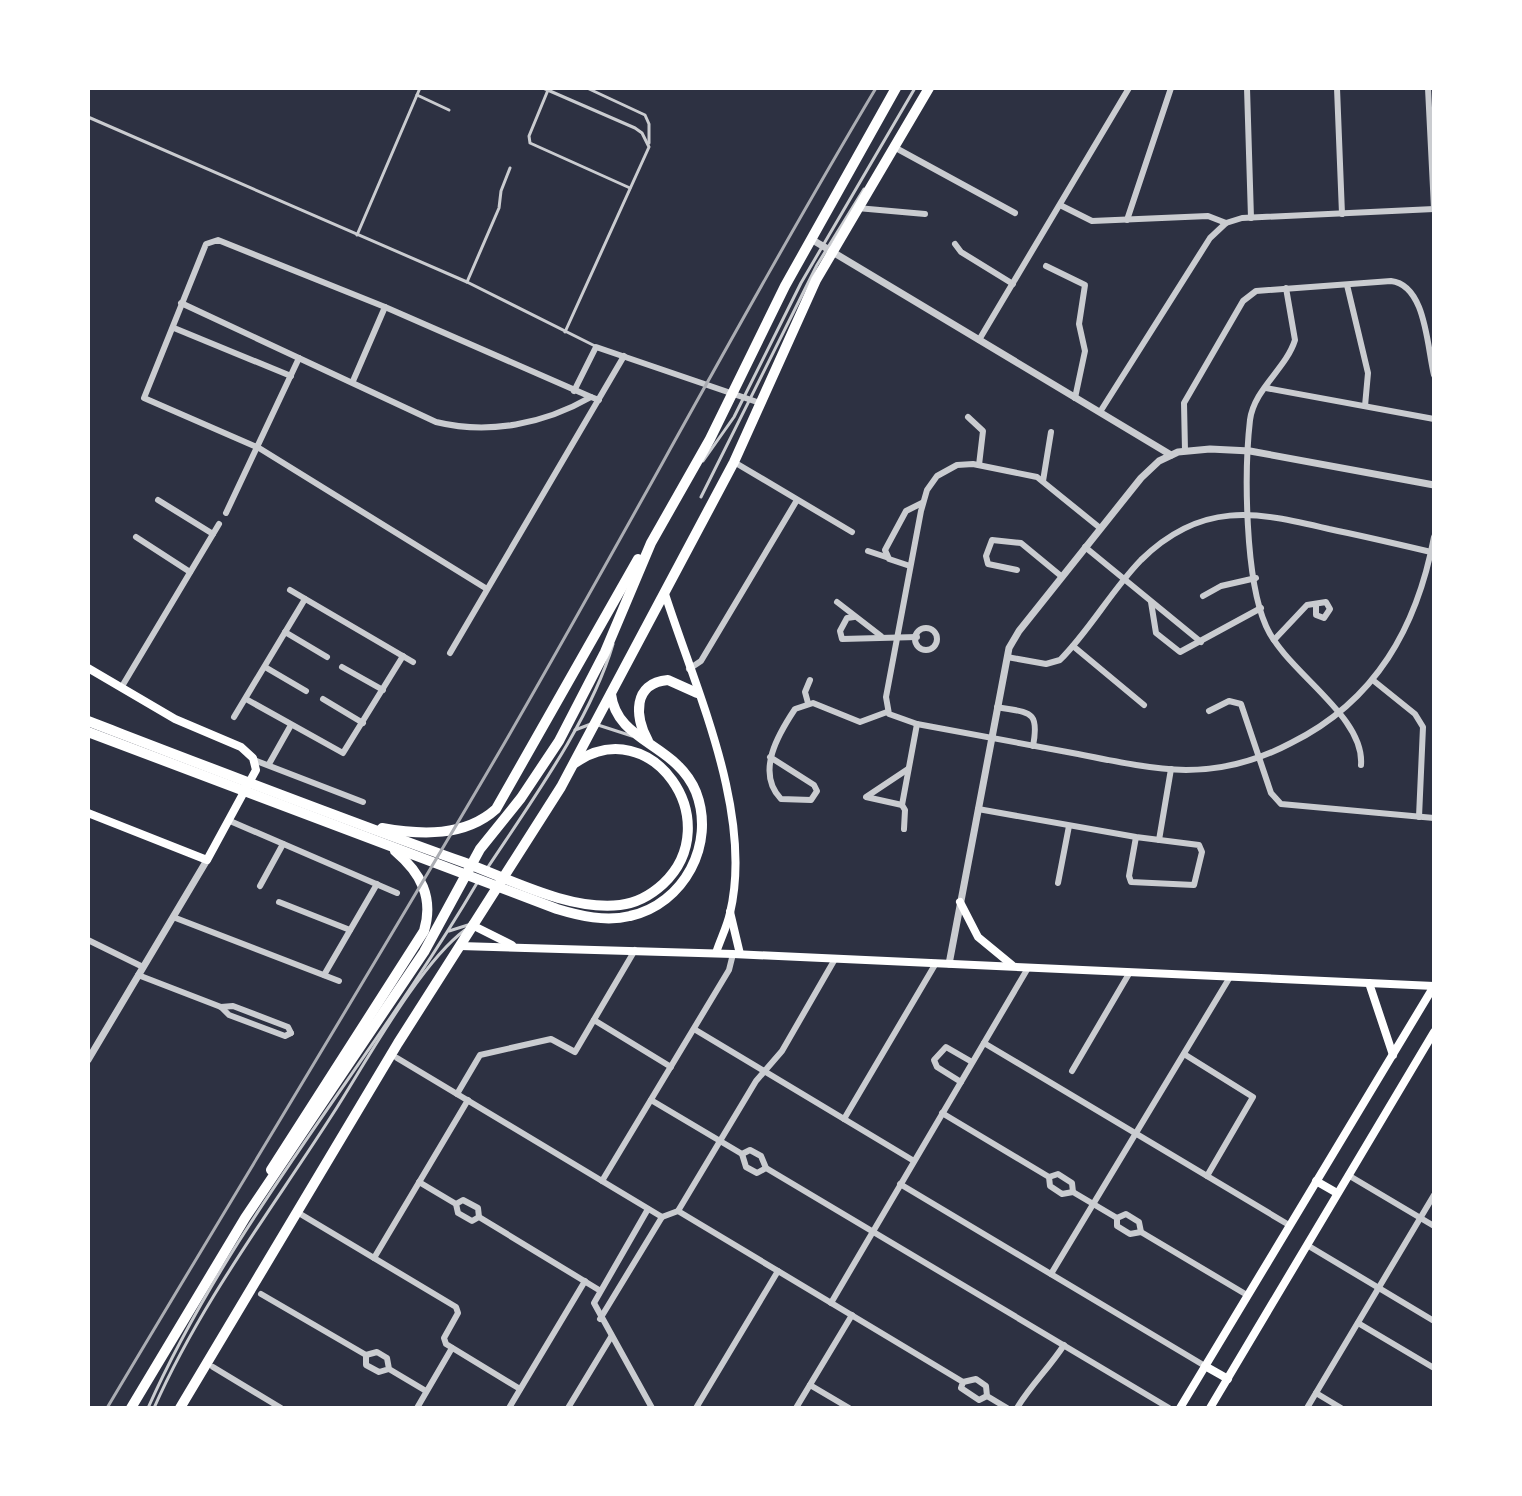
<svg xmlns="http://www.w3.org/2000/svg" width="1522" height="1496" viewBox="0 0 1522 1496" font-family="'Alegreya Sans',sans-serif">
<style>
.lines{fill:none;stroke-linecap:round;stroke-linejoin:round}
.service{stroke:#caccd0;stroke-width:3}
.minor{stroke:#caccd0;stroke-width:6}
.tertiary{stroke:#caccd0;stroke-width:7}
.secondary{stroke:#fff;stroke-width:8}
.trunk{stroke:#fff;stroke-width:10}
.rail{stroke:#abadb3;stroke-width:3}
</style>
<rect width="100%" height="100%" fill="#2d3142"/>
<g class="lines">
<!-- service -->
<g class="service">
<polyline points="543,88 635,128 642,133 649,147 565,332"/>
<polyline points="587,88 645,115 649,124 649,143"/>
<polyline points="548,90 529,136 530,143 630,188"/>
<polyline points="417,95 449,110"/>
<polyline points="88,117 467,282 595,346"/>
<polyline points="357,235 420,88"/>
<polyline points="467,282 499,208 501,191 510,168"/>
<polyline points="703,461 734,417 801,283 915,88"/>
<polyline points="701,497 817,265 864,189"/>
<polyline points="598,725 632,736"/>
<polyline points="575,730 591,724"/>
<path d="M488,867C531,802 591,719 613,644"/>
<polyline points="449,931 468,925"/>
<path d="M148,1408C232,1220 373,1060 477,883"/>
<path d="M154,1408C201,1302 272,1209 334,1112C366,1062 420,963 465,930"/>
</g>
<!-- minor -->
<g class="minor">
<polyline points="1247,88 1251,218"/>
<polyline points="1337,88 1342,214"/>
<polyline points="1428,88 1434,208"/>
<polyline points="894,147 1015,213"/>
<polyline points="1060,205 1092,221 1208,216 1226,223"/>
<polyline points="857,208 925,214"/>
<polyline points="1127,220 1171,88"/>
<polyline points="955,244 961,252 1013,284"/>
<polyline points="1046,266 1085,285 1079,324 1085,351 1075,398"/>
<polyline points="1347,285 1368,373 1365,406"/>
<path d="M1286,288L1295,340C1286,369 1254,389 1250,420C1244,472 1245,579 1266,626C1286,672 1365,715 1361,765"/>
<path d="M181,303L436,422C489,435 544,424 591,397L599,400"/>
<polyline points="174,328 291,376"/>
<polyline points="979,340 1129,88"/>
<polyline points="353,381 385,307"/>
<polyline points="1266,388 1434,419"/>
<polyline points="574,391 596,347 760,403"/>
<polyline points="1100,412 1210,238 1226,223 1242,218 1434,209"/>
<polyline points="968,417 983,431 979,465"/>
<path d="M1185,451L1184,403L1243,301L1256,291L1391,281C1426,285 1427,347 1434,375"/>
<polyline points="734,462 852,532"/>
<polyline points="1043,481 1051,432"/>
<polyline points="158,500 213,534"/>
<polyline points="226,513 299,358"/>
<path d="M1100,528L1037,477L973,464L957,465L937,476L927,490L921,511L886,697L889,714L917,724C970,734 1024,744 1078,754C1113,761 1150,769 1186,770C1223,770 1259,760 1291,743C1376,701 1417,627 1434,537"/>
<polyline points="136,537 190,572"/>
<polyline points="1085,547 1201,642"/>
<polyline points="868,551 886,557"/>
<polyline points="910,566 889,559 885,550 906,511 922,503"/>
<polyline points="1017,570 988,564 986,556 992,540 1021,543 1061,576"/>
<polyline points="487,589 259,448 144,398 206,244 218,240 385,307 591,397"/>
<polyline points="290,590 413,662"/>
<polyline points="1203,596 1221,586 1256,578"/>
<polyline points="837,602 881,636"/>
<polyline points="1151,602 1156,633 1180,652 1261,608"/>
<polyline points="854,617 847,618 840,631 842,639 917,637"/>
<circle cx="926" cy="639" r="11"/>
<polyline points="285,632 327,657"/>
<polyline points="1274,640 1307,605 1326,602 1330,609 1324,618 1316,615 1316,605"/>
<polyline points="1073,646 1144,705"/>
<polyline points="450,653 624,356"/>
<path d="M1007,657L1046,664L1060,660C1090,630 1111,591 1141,560C1201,501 1255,511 1329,529C1363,536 1397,544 1431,552"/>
<polyline points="265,667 306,691"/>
<polyline points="342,667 383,690"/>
<polyline points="689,669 701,661 797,500"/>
<polyline points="1374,681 1415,714 1423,727 1419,817"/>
<polyline points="121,688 219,524"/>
<polyline points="246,699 343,753 403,656"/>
<polyline points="323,699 363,723"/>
<polyline points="808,703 805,692 810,680"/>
<path d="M997,707C1029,713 1040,709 1033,746"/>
<polyline points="1209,711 1229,701 1241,704 1271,793 1281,804 1434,818"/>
<polyline points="234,717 305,599"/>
<path d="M770,757L814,785L817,791L811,800L781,799C755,772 779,733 795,709L813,703L860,722L887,712"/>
<polyline points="254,760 363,802"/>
<polyline points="269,764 291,725"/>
<polyline points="902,805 866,797 908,769"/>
<polyline points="978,809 1136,837 1199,845 1202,852 1194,885 1131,882 1129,876 1136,837"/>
<polyline points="230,821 397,893"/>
<polyline points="904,829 905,810 902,805 917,724"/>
<polyline points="1159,840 1171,769"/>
<polyline points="1058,883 1069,826"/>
<polyline points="260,886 283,844"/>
<polyline points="279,902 350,930"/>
<polyline points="173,917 339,981"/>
<polyline points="88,940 143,967"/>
<polyline points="138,975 221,1007 229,1015 285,1036 291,1033"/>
<polyline points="324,975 377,884"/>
<polyline points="221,1007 233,1006 288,1027 291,1033"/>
<polyline points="594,1020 671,1067"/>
<polyline points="694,1029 914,1161"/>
<polyline points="984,1043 1289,1225"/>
<polyline points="1184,1054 1253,1097 1207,1176"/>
<polyline points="397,1058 662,1217"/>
<polyline points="1072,1071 1130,972"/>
<polyline points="961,1082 937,1067 934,1060 946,1047 972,1062"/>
<polyline points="457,1094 480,1055 551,1039 575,1052 635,950"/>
<polyline points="651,1100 742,1154 750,1150 761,1156 766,1168 1169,1408"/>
<polyline points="942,1113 1049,1177 1050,1186 1062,1194 1073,1192 1117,1218 1117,1226 1130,1234 1141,1232"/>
<polyline points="844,1119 936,963"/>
<polyline points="742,1154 746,1167 757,1173 766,1168"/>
<polyline points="1348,1175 1434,1226"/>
<polyline points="1049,1177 1058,1174 1072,1183 1073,1192"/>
<polyline points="602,1181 729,970 733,954"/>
<polyline points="419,1182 456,1204 458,1213 472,1221 479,1217 599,1290"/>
<polyline points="900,1184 1205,1366"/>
<polyline points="456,1204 463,1200 478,1208 479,1217"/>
<polyline points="648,1209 594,1303 652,1408"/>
<polyline points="678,1211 963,1382 961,1388 979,1400 987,1396"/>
<polyline points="302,1215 456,1307 458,1313 444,1338 446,1344 520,1389"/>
<polyline points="662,1217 678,1211 756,1081 782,1051 835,959"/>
<polyline points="1117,1218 1126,1214 1139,1222 1141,1232 1247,1295"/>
<polyline points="1307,1245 1434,1321"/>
<polyline points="374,1258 468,1100"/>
<polyline points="1051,1274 1230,977"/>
<polyline points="261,1294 366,1355"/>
<polyline points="831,1303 1028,968"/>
<polyline points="600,1319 662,1217"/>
<polyline points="1358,1323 1434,1368"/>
<polyline points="213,1367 281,1408"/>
<polyline points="389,1369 379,1372 366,1365 366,1355 377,1352 387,1358 389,1369 426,1391"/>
<polyline points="963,1382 976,1379 986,1386 987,1396 1007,1408"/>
<polyline points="810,1385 849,1408"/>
<polyline points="1316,1393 1341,1408"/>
<polyline points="417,1408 452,1348"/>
<polyline points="509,1408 585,1281"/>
<polyline points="568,1408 611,1337"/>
<polyline points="696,1408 778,1271"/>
<polyline points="796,1408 852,1315"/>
<path d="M1017,1408C1031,1385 1049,1368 1064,1345"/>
<polyline points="1307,1408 1434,1195"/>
</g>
<!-- tertiary -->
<g class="tertiary">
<polyline points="811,239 1171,455"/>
<polyline points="949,964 1009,648 1019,631 1141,478 1159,461 1178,452 1210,449 1250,451 1434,485"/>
<polyline points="88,1060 207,860"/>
</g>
<!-- secondary -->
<g class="secondary">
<path d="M665,594C695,688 754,813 730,913C727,927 720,940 716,953"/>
<polyline points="88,668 175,719 241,747 253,758 256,770 207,860 88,813"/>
<polyline points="960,902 978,937 1012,965"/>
<polyline points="730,912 740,954"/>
<polyline points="472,925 512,945"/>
<polyline points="460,946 733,954 1434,986 1180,1408"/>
<polyline points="1369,983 1393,1055"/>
<polyline points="1316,1181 1337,1193"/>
<polyline points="1205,1366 1228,1379"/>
<polyline points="1210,1408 1434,1032"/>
</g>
<!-- trunk -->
<g class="trunk">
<path d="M88,721C213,769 337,817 463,862C510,879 569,911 620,905C637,903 651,895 663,884C729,822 651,710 575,763"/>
<path d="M88,732L557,909C580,916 606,922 630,916C684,904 716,844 696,792C676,743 617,743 611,694"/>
<path d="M648,741C635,717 632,683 668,680L697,693"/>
<path d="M382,828C421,835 465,837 496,809L638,559"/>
<path d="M271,1170L424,931C434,898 421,873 395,851"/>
<polyline points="131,1408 245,1218 424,952 480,849 521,798 559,741 605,652 651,543 710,439 785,286 896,88"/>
<polyline points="180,1408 398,1043 561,787 734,462 816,280 929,88"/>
</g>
<!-- rail -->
<path class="rail" d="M107,1408C238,1188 372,970 501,749C628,530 746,306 876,88"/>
</g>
<!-- border -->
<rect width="1522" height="1496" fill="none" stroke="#ffffff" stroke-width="180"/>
</svg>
